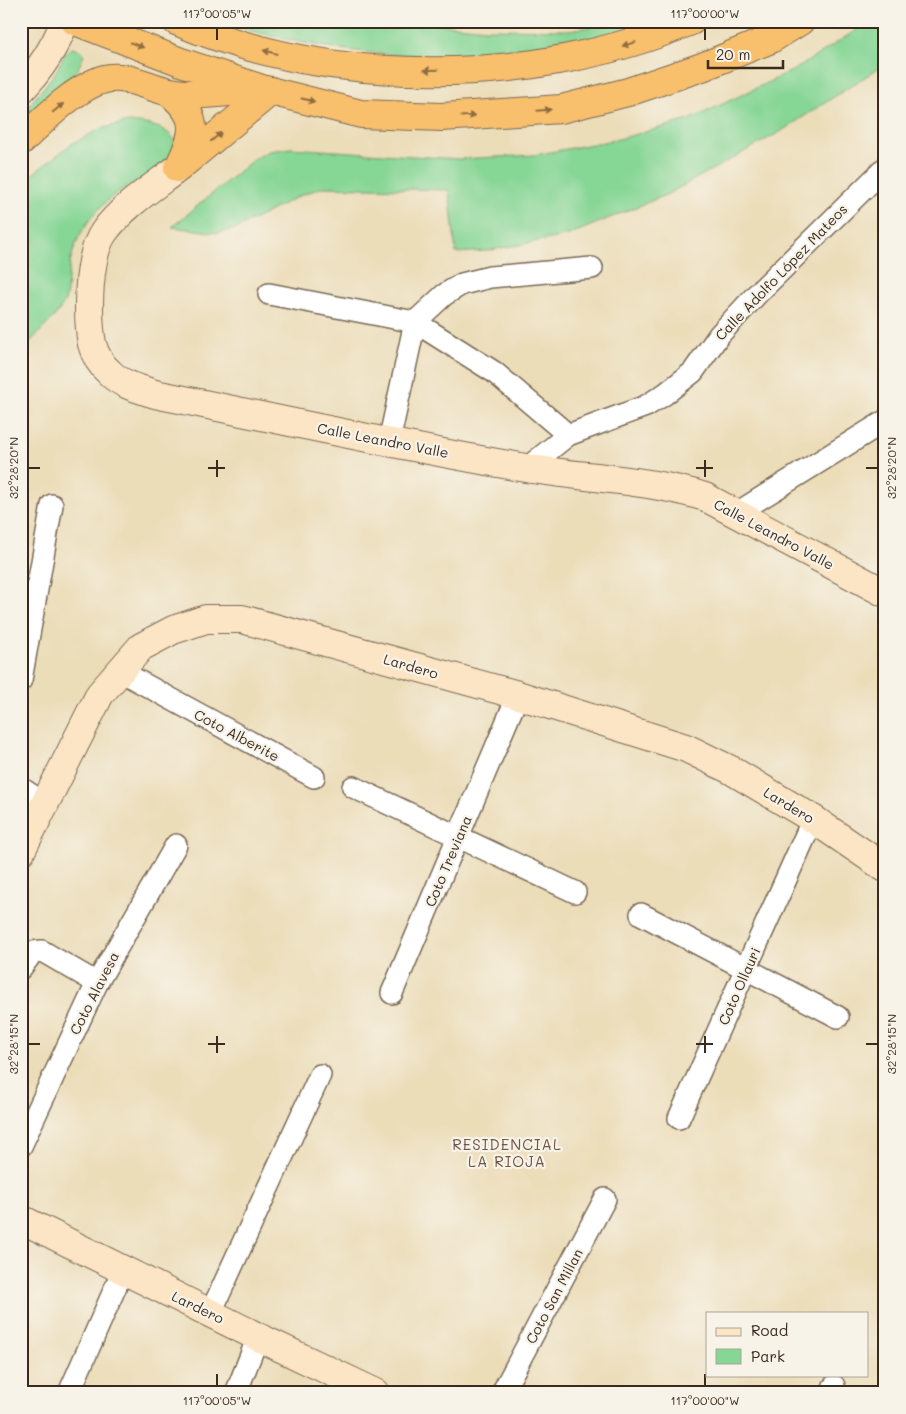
<svg xmlns="http://www.w3.org/2000/svg" width="906" height="1414" viewBox="0 0 906 1414" font-family="Mali,sans-serif">
<style>
.green{fill:#86d695;stroke:#60805a}
.lines{fill:none;stroke-linecap:round;stroke-linejoin:round}
.street-casing{stroke:#796954;stroke-width:24}
.secondary-casing{stroke:#796954;stroke-width:30}
.highway-casing{stroke:#796954;stroke-width:30}
.street{stroke:#fff;stroke-width:21}
.secondary{stroke:#fce5c4;stroke-width:28}
.highway{stroke:#f8bf6c;stroke-width:28}
.oneway{fill:#906d41}
.ticks{fill:none;stroke:#3b2a1e;stroke-width:2}
.labels{text-anchor:middle;dominant-baseline:central;stroke-width:4.5;stroke-linejoin:round;paint-order:stroke}
.street-label{font-size:14px;fill:#3b2a1e;stroke:#f7f3e8}
.neighbourhood-label{font-size:15px;letter-spacing:1px;fill:#725746;stroke:#f7f3e8}
.neatline{fill:none;stroke:#3b2a1e;stroke-width:2}
.ticks-label{font-size:12px;text-anchor:middle;fill:#3b2a1e}
</style>
<rect width="100%" height="100%" fill="#f7f3e8"/>
<filter id="ink" filterUnits="userSpaceOnUse"><feTurbulence type="fractalNoise" baseFrequency=".02" numOctaves="2"/><feDisplacementMap in="SourceGraphic" scale="10" xChannelSelector="R" yChannelSelector="G"/><feConvolveMatrix kernelMatrix="1 2 1 2 8 2 1 2 1" color-interpolation-filters="sRGB"/></filter>
<filter id="wash" filterUnits="userSpaceOnUse"><feTurbulence type="fractalNoise" baseFrequency=".0096" numOctaves="4" result="noise"/><feDisplacementMap in="SourceGraphic" scale="20" xChannelSelector="R" yChannelSelector="G"/><feGaussianBlur stdDeviation="1.12" result="paint"/><feColorMatrix in="noise" values="0 0 0 0 0 0 0 0 0 0 0 0 0 0 0 0 0 1.4 0 .05"/><feComposite in="paint" operator="in"/></filter>
<g filter="url(#wash)">
<rect width="100%" height="100%" fill="#ecddb9"/>
<!-- green -->
<g class="green">
<path d="M217,21H409L486,29L569,30L628,21H651C619,32 589,43 556,50C539,53 520,53 503,54C405,62 310,50 217,21Z"/>
<polygon points="870,21 885,21 885,64 780,132 668,194 566,236 486,251 456,253 449,190 323,187 299,196 236,229 218,233 172,227 254,159 269,151 290,148 459,159 535,155 619,139 689,120 796,69"/>
<polygon points="72,48 80,50 84,55 72,82 21,131 21,116 55,73 66,52"/>
<path d="M128,122C143,123 173,126 176,146C179,165 141,178 128,186C117,192 107,200 98,210C82,227 72,247 69,270C67,280 68,292 65,301C62,311 31,340 23,350L21,355V183L70,145L100,129Z"/>
</g>
</g>
<g filter="url(#ink)">
<g class="lines">
<!-- street casing -->
<g class="street-casing">
<g id="street">
<polyline points="269,294 415,322 494,372 568,435"/>
<polyline points="389,442 415,322 444,295 462,284 490,277 592,268"/>
<polyline points="527,468 568,435 646,406 665,394 693,372 719,335 757,294 885,168"/>
<polyline points="737,513 885,421"/>
<polyline points="120,671 314,777"/>
<polyline points="21,680 52,505"/>
<polyline points="353,787 575,892"/>
<polyline points="21,788 45,804"/>
<polyline points="641,914 838,1017"/>
<polyline points="21,968 33,952 42,951 97,983"/>
<polyline points="392,993 518,695"/>
<polyline points="679,1118 813,819"/>
<polyline points="21,1146 97,983 176,845"/>
<polyline points="211,1312 320,1075"/>
<polyline points="69,1393 123,1270"/>
<polyline points="236,1393 258,1337"/>
<polyline points="502,1393 605,1199"/>
<polyline points="831,1393 834,1386"/>
</g>
</g>
<!-- secondary casing -->
<g class="secondary-casing">
<g id="secondary">
<path d="M21,90C40,70 55,47 65,21"/>
<path d="M178,168C152,188 123,206 104,232C87,256 87,316 92,344C95,355 102,366 110,373C122,385 140,389 155,394C278,419 402,447 526,468C585,478 648,479 705,497L885,593"/>
<polyline points="21,851 100,694 141,647 173,630 206,619 242,619 518,695 686,748 731,770 813,819 885,868"/>
<polyline points="21,1219 258,1337 376,1393"/>
</g>
</g>
<!-- highway casing -->
<g class="highway-casing">
<g id="highway">
<polyline points="75,21 181,62 262,89 361,114 442,117 561,109 628,92 702,67 771,39 800,21"/>
<path d="M176,21C334,89 534,87 691,21"/>
<path d="M169,92C201,118 195,133 179,167"/>
<path d="M21,141C44,120 68,94 96,82C123,70 145,87 170,92C196,97 225,92 251,90"/>
<polyline points="178,168 271,91"/>
</g>
</g>
<!-- street -->
<use href="#street" class="street"/>
<!-- secondary -->
<use href="#secondary" class="secondary"/>
<!-- highway -->
<use href="#highway" class="highway"/>
</g>
<!-- one-way arrows -->
<defs><path id="oneway-solid" d="M-6-.8H1V-3.2L6.5 0L1 3.2V.8H-6Z" transform="scale(1.25)"/></defs>
<g class="oneway">
<use href="#oneway-solid" transform="translate(629 44) rotate(164)"/>
<use href="#oneway-solid" transform="translate(137 45) rotate(21)"/>
<use href="#oneway-solid" transform="translate(270 52) rotate(-165)"/>
<use href="#oneway-solid" transform="translate(431 70) rotate(178)"/>
<use href="#oneway-solid" transform="translate(308 100) rotate(14)"/>
<use href="#oneway-solid" transform="translate(58 108) rotate(-40)"/>
<use href="#oneway-solid" transform="translate(544 110) rotate(-5)"/>
<use href="#oneway-solid" transform="translate(468 116) rotate(-3)"/>
<use href="#oneway-solid" transform="translate(216 137) rotate(-40)"/>
</g>
</g>
<!-- ticks -->
<path class="ticks" d="M217,28V40M705,28V40M217,460V477M705,460V477M28,468H40M208,468H225M696,468H713M866,468H878M217,1036V1053M705,1036V1053M28,1044H40M208,1044H225M696,1044H713M866,1044H878M217,1374V1386M705,1374V1386"/>
<g class="labels">
<!-- street labels -->
<g class="street-label">
<text transform="translate(781 272) rotate(-46)">Calle Adolfo López Mateos</text>
<text transform="translate(383 440) rotate(11)">Calle Leandro Valle</text>
<text transform="translate(774 534) rotate(28)">Calle Leandro Valle</text>
<text transform="translate(411 666) rotate(16)">Lardero</text>
<text transform="translate(237 735) rotate(28)">Coto Alberite</text>
<text transform="translate(789 805) rotate(31)">Lardero</text>
<text transform="translate(448 861) rotate(-67)">Coto Treviana</text>
<text transform="translate(739 986) rotate(-66)">Coto Ollauri</text>
<text transform="translate(94 993) rotate(-63)">Coto Alavesa</text>
<text transform="translate(554 1296) rotate(-62)">Coto San Millan</text>
<text transform="translate(198 1307) rotate(26)">Lardero</text>
</g>
<!-- neighbourhood labels -->
<g class="neighbourhood-label">
<text x="507" y="1144">RESIDENCIAL<tspan x="507" dy="17">LA RIOJA</tspan></text>
</g>
</g>
<!-- margin -->
<rect width="906" height="1414" fill="none" stroke="#f7f3e8" stroke-width="55"/>
<!-- legend -->
<rect x="706" y="1312" width="162" height="65" fill="#f7f3e8" stroke="#aca397"/>
<rect x="716" y="1328" width="25" height="8" fill="#fce5c4" stroke="#aca397"/>
<text x="751" y="1336" font-size="15" fill="#3b2a1e">Road</text>
<rect x="716" y="1349" width="25" height="15" fill="#86d695" stroke="#aca397"/>
<text x="751" y="1362" font-size="15" fill="#3b2a1e">Park</text>
<!-- scale -->
<path d="M708 60v8h75v-8" fill="none" stroke="#3b2a1e" stroke-width="2.5"/>
<text x="716" y="60" font-size="15" fill="#3b2a1e" stroke="#f7f3e8" stroke-width="4" paint-order="stroke">20 m</text>
<rect x="28" y="28" width="850" height="1358" class="neatline"/>
<g class="ticks-label">
<text x="217" y="18">117°00'05"W</text>
<text x="705" y="18">117°00'00"W</text>
<text transform="translate(14 468) rotate(-90)" y="4">32°28'20"N</text>
<text transform="translate(892 468) rotate(-90)" y="4">32°28'20"N</text>
<text transform="translate(14 1044) rotate(-90)" y="4">32°28'15"N</text>
<text transform="translate(892 1044) rotate(-90)" y="4">32°28'15"N</text>
<text x="217" y="1405">117°00'05"W</text>
<text x="705" y="1405">117°00'00"W</text>
</g>
</svg>
